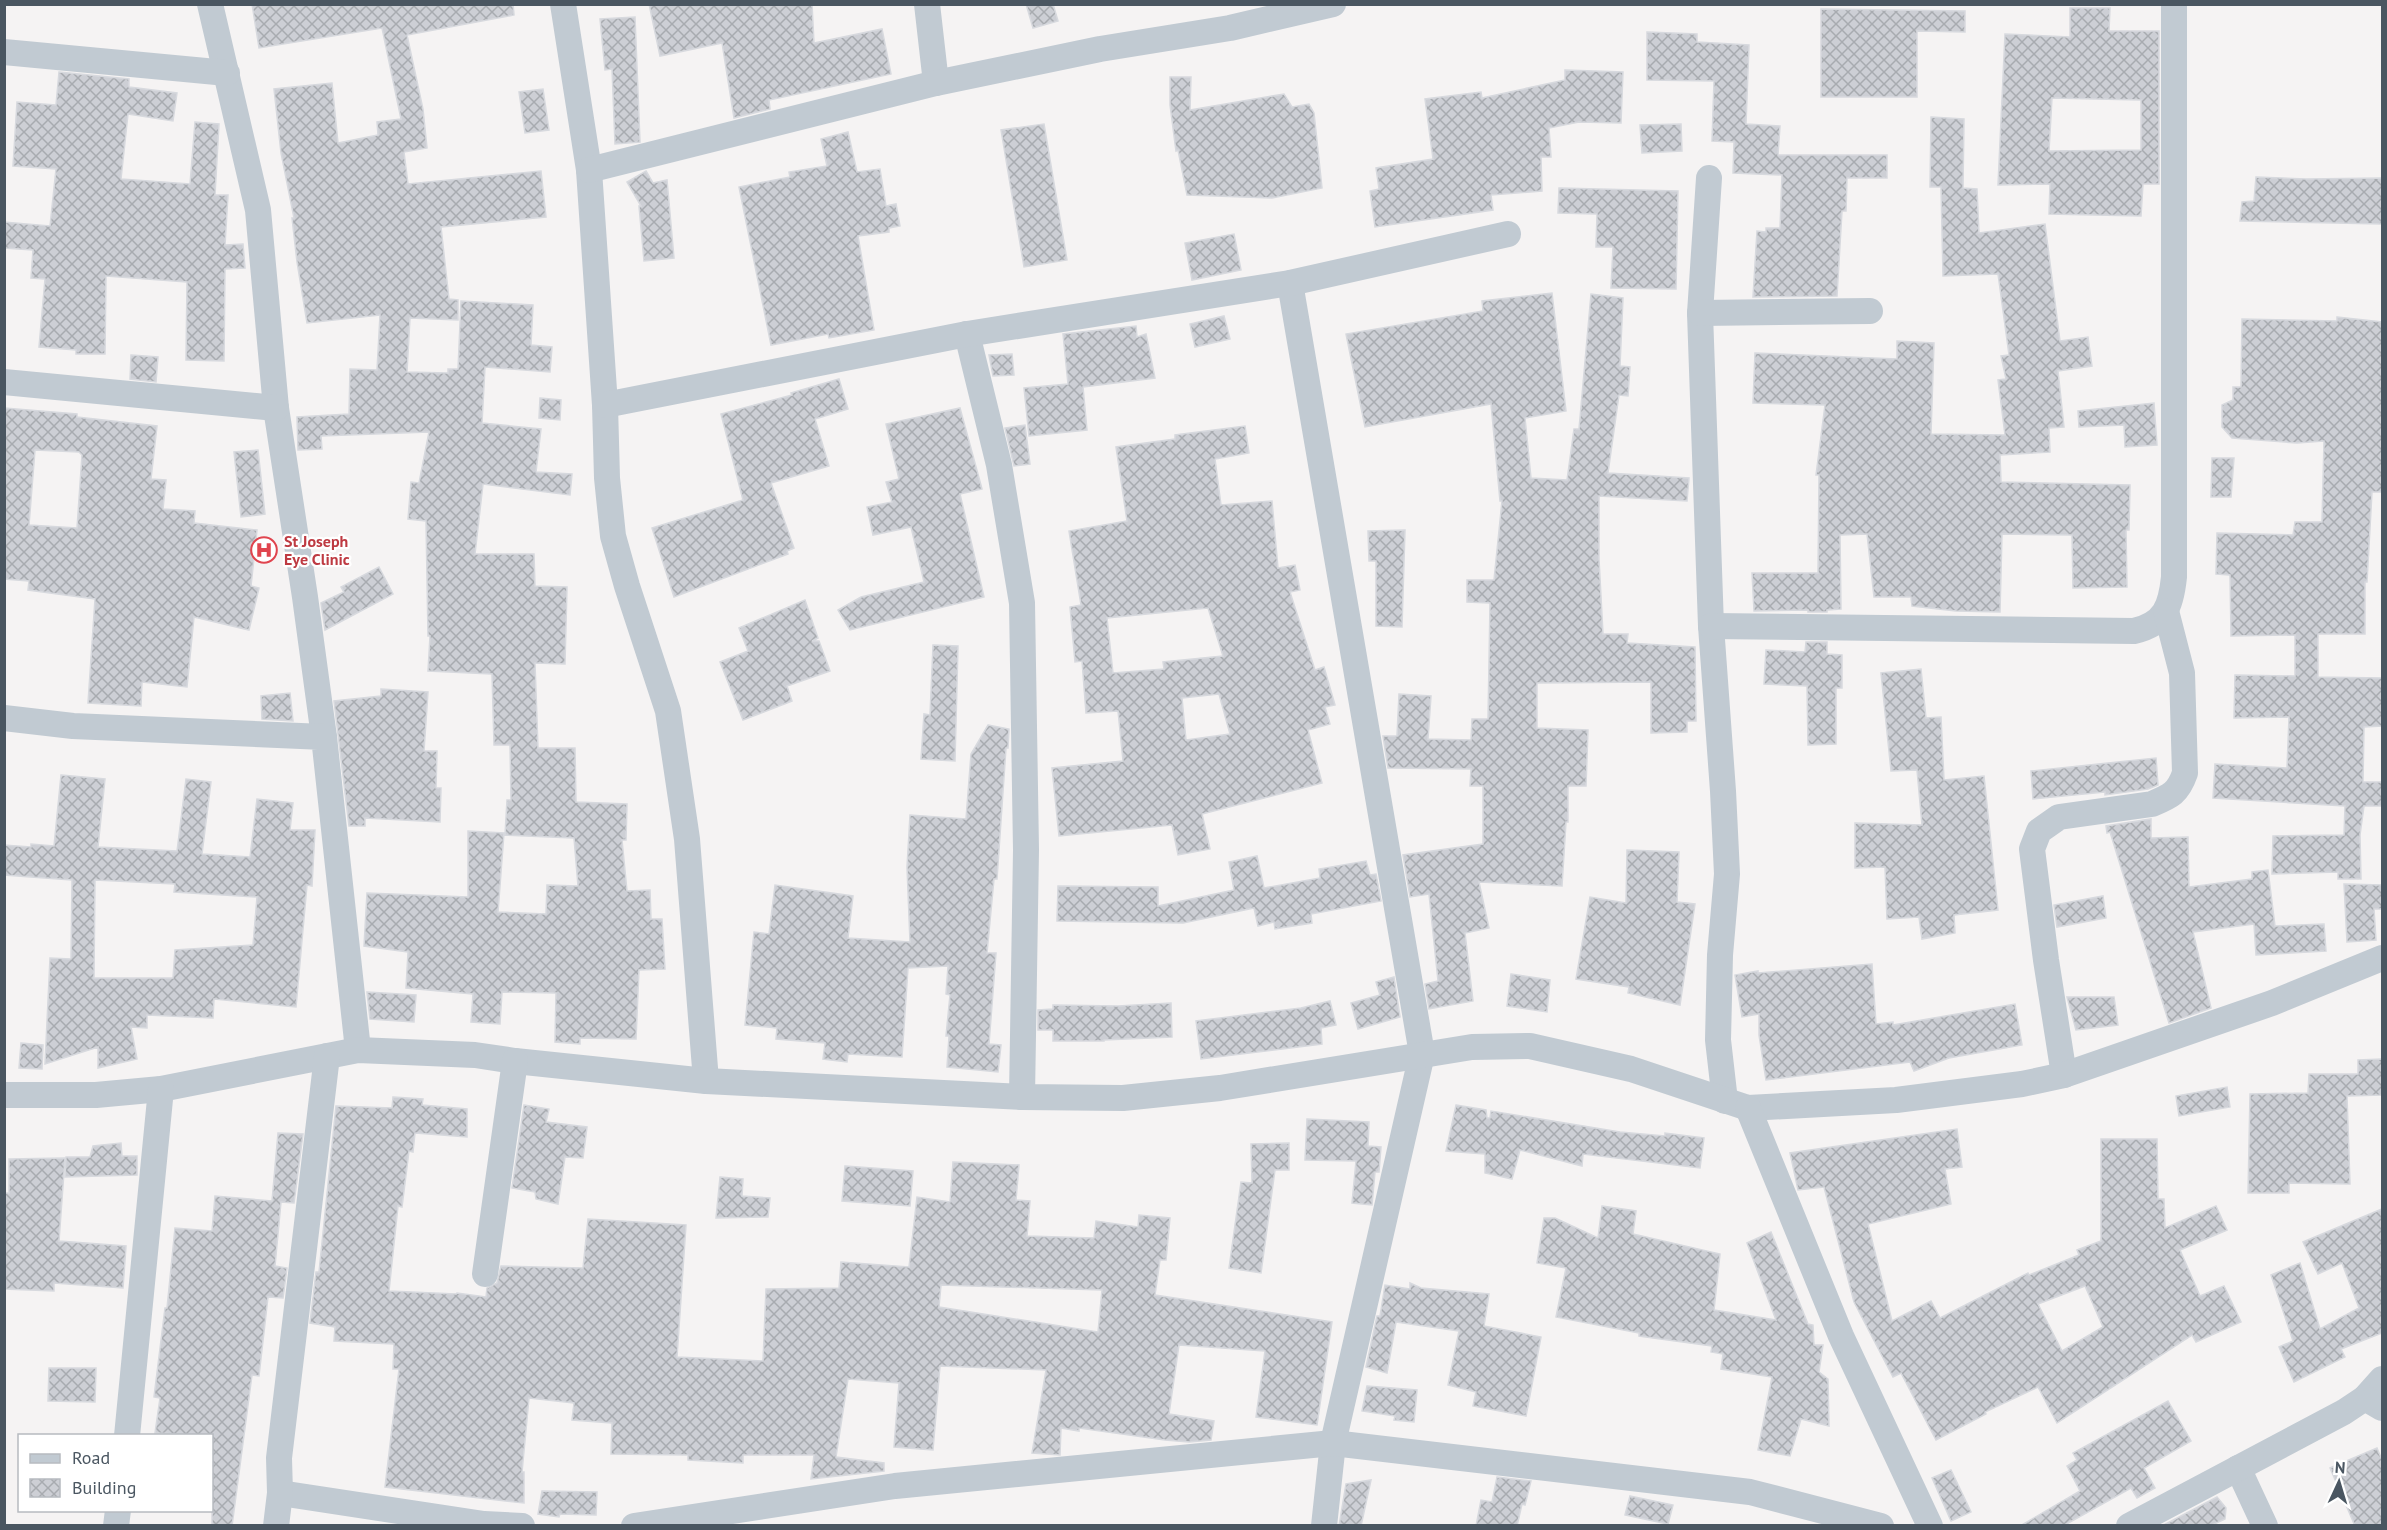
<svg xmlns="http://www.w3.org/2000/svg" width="2387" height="1530" viewBox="0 0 2387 1530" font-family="'PT Sans',sans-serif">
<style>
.building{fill:url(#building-cross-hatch);stroke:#d7d9de;stroke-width:1.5;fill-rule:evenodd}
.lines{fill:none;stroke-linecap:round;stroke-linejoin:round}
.minor{stroke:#c1cad2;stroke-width:26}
.labels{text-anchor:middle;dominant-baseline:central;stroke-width:4.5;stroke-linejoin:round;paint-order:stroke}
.health-label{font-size:16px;font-weight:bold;fill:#be3a42;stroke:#fff;text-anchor:start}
</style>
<defs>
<pattern id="building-cross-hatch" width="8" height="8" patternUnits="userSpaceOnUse" patternTransform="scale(1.5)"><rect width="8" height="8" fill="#cdcfd5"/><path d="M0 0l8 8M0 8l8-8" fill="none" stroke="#a8abb0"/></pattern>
</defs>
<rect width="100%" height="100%" fill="#f5f3f3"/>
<!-- building -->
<g class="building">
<polygon points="252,4 513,4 514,15 407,35 423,109 427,148 404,152 408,184 541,171 546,217 441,227 449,299 458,300 458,320 410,318 407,372 448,373 448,369 458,369 461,301 533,305 531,345 552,347 550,372 485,367 482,423 541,429 536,472 572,474 570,495 483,484 475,554 534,554 535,586 567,587 565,664 535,663 538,748 575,748 576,802 627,804 626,840 622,840 627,891 650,890 651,919 662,919 665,969 639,970 636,1039 580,1038 580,1044 555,1042 556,993 502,992 500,1024 471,1022 473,994 406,988 408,952 364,946 367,893 468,897 468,831 504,833 498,912 546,914 547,885 578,886 574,838 505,835 507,800 511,800 510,745 494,745 492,674 428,671 430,636 428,636 426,521 408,519 411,482 419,483 429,432 321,436 322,449 298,450 297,417 349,414 350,369 377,370 380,315 307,323 297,262 292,218 294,218 281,153 274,89 332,83 338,143 378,135 377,122 401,119 382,28 259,48"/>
<polygon points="649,4 812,4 814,43 882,29 891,74 769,100 770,109 734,118 722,43 660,56"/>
<polygon points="1026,4 1053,4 1058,21 1033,28"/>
<path d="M2070,8H2110L2109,31H2159V184H2143L2141,216L2049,214L2050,184L1998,185L2005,34L2070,37ZM2052,98L2141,100V150L2049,151Z"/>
<polygon points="1821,9 1965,11 1965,32 1917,31 1917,97 1821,97"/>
<polygon points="635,17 640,142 615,144 612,69 605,70 600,19"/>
<polygon points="1647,32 1697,34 1697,42 1749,45 1746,124 1780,126 1778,155 1887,155 1887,178 1847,178 1846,211 1842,211 1837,296 1753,297 1757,231 1766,232 1766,228 1780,228 1782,175 1733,173 1734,142 1712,141 1714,81 1647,80"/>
<polygon points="1565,70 1623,72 1621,123 1579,122 1549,128 1551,157 1541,157 1542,191 1491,195 1493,210 1375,227 1370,191 1379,189 1376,168 1433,159 1425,99 1481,92 1482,98 1565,80"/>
<polygon points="59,72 129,79 129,87 177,93 173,121 128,114 121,179 190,184 195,122 219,124 215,195 228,195 225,245 243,244 245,268 225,269 224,361 186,360 187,282 106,276 105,354 76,354 76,350 39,347 45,279 31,278 33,250 4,248 4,222 50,226 56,169 13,166 17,102 56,105"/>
<polygon points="1170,77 1191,77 1190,110 1284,94 1292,107 1309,104 1314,113 1322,188 1272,198 1187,195 1178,150 1176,151 1170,105"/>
<polygon points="543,89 549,130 525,133 519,92"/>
<polygon points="1931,117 1964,119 1963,188 1977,189 1979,233 2045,224 2060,341 2088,337 2092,366 2058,371 2064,427 2049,428 2050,452 2000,455 2001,482 2130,485 2129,530 2126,530 2127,587 2073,588 2072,535 2002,534 2000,612 1956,611 1912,606 1911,597 1874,597 1867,534 1840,535 1841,609 1827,610 1827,612 1808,612 1808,610 1754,611 1752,573 1818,573 1819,475 1816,475 1825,405 1753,403 1755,353 1897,359 1897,341 1934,343 1931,434 2005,435 1998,380 2006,379 2001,356 2009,355 1998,274 1943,276 1941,187 1930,187"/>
<polygon points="1044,124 1067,260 1024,267 1001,130"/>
<polygon points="1681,124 1682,151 1642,153 1640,125"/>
<polygon points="848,132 857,172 880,169 886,206 896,204 900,226 889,228 889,232 858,236 874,330 829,338 828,334 771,345 739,187 790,177 789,172 827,166 821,139"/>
<polygon points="646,171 653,183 667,180 674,258 644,261 639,206 641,206 627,182"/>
<polygon points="2256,177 2306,179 2382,178 2382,224 2240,221 2242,202 2254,201"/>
<polygon points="1559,188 1678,191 1676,289 1611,288 1613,247 1596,247 1597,214 1558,213"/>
<polygon points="1234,234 1241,270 1192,280 1185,243"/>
<polygon points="1552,293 1566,411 1525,418 1531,478 1567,480 1574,429 1579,429 1591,294 1623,298 1620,366 1630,367 1628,396 1619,395 1608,473 1689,478 1687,501 1599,496 1599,559 1603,634 1628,634 1627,643 1695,647 1696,721 1687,721 1687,732 1651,733 1651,682 1537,683 1537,728 1588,730 1586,786 1568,786 1568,822 1566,822 1562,886 1479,882 1489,928 1465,933 1473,1001 1429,1009 1425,984 1438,981 1429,894 1410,897 1403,855 1483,844 1483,786 1470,786 1471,769 1388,768 1383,736 1397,736 1399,694 1431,696 1428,739 1471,740 1472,719 1488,719 1490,603 1467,602 1467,580 1494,580 1502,501 1500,501 1491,404 1365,427 1346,334 1483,311 1482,301"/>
<polygon points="1224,316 1230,339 1195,347 1190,324"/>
<polygon points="2337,317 2382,322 2382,492 2372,492 2367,582 2365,582 2365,634 2318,634 2318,677 2382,678 2382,726 2364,727 2363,782 2382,782 2382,806 2364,806 2360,835 2361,879 2338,879 2338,872 2272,874 2273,836 2344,835 2345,806 2213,798 2215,764 2287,768 2289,717 2234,718 2235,675 2295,676 2295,635 2231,636 2230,575 2216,574 2217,533 2293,535 2295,522 2322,522 2324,441 2297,443 2232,438 2222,427 2222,405 2233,400 2233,387 2241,387 2242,319 2337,321"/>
<polygon points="1136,326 1137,337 1146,334 1155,378 1083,387 1087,430 1029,436 1024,388 1068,384 1063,334"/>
<polygon points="1012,354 1014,375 993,376 989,355"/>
<polygon points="131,355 158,357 156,382 130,379"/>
<polygon points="839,379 848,409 815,419 829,466 771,483 794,548 787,551 788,554 674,597 652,528 743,500 721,414 792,395 791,393"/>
<polygon points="540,398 561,400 560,420 539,418"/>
<polygon points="2154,403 2157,445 2125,447 2124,425 2079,427 2078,411"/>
<path d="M4,408L77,414V417L157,426L151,479L166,480L163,509L195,511L194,523L257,530L251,586L259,588L249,630L194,617L187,687L142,682L141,706L88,703L95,599L28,590L29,581L4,579ZM35,450L79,452L82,455L77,528L29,525Z"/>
<polygon points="960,408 982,489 960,494 984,597 850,630 838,610 861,597 924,582 911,527 873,535 867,507 892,502 886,482 899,479 886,424"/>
<polygon points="1025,425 1030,464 1014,466 1005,428"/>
<path d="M1245,426L1249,453L1215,459L1221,505L1272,501L1278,568L1295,565L1300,590L1290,592L1315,670L1324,667L1335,705L1325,707L1330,724L1308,730L1322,783L1202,814L1210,849L1178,855L1172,825L1059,836L1052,768L1123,761L1118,711L1086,713L1082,661L1075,662L1070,607L1081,605L1069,531L1127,521L1116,447L1175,439V435ZM1208,608L1223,656L1163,662L1164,669L1113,673L1107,618ZM1219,694L1230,734L1186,740L1182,698Z"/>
<polygon points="258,450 265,514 241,517 234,452"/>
<polygon points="2212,458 2234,458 2231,497 2211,497"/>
<polygon points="1405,530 1402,627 1376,626 1376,561 1369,561 1368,531"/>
<polygon points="379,567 393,594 325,630 321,603 344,592 341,587"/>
<polygon points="805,600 818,638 812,641 819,641 830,671 787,686 792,701 743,720 720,662 748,651 739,628"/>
<polygon points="1806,642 1827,642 1827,654 1842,655 1842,688 1836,688 1836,744 1808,745 1807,686 1764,684 1766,650 1805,652"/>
<polygon points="933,645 958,646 955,761 921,759 924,714 930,715"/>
<polygon points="1921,669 1926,718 1941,717 1944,780 1984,776 1998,910 1954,915 1955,933 1922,939 1919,917 1887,919 1885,867 1855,868 1855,823 1922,825 1917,770 1891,771 1881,673"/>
<polygon points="381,689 428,692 424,751 437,751 436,788 441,788 440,822 365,818 365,826 349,826 334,701 381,696"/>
<polygon points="290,693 293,721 262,719 261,696"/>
<polygon points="988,725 1009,729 1008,748 1006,748 997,879 994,879 987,953 996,953 989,1044 1001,1045 998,1072 947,1067 949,1036 946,1036 950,995 946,994 948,966 908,968 902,1057 848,1054 847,1062 823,1059 825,1043 776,1039 777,1028 745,1025 754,932 769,934 775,885 853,896 848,938 910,942 907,867 910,815 966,819 971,754"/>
<polygon points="2156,758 2158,785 2148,789 2105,795 2105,792 2033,799 2031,771"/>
<path d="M61,775L105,779L98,847L177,851L186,779L211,782L202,854L250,857L257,799L293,803L290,830H315L312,886L307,885L296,1007L214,999L213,1018L147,1015V1028L131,1027L137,1059L98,1068V1047L45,1064L50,958L71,959L72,880L4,875V845L31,847V844L54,846ZM95,880L175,884L174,892L257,897L253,945L175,950L173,978H94Z"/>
<polygon points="2151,819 2151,838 2188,837 2189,887 2252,879 2252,872 2268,870 2275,926 2324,924 2326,951 2256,955 2254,924 2193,932 2211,1008 2169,1023 2110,832 2107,833 2106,826"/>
<polygon points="1627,850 1679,852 1677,902 1695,904 1680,1005 1628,993 1629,987 1576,979 1590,897 1626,903"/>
<polygon points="1257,856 1264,888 1320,878 1319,869 1366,861 1370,875 1376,874 1381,901 1311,914 1312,923 1275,929 1274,922 1258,926 1254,908 1183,923 1057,921 1058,886 1158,887 1158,906 1234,890 1229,862"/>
<polygon points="2344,884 2382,885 2382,909 2374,909 2376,940 2347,942"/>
<polygon points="2103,896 2106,918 2057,927 2054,905"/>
<polygon points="1872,964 1876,1024 1893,1022 1893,1025 2015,1004 2022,1045 1949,1058 1914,1071 1910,1062 1766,1080 1759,1035 1759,1014 1742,1017 1735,975 1758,971 1758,973"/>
<polygon points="1511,974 1550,980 1547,1012 1507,1006"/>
<polygon points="1394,977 1400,1017 1358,1029 1351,1003 1380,995 1376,982"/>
<polygon points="367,992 416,995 414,1022 370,1019"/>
<polygon points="2067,997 2114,997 2118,1025 2076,1030"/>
<polygon points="1330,1001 1336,1025 1321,1028 1322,1044 1201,1059 1196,1021 1301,1008"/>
<polygon points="1171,1003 1172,1037 1104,1040 1104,1041 1053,1041 1053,1030 1038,1030 1038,1010 1053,1009 1053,1005 1118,1006"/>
<polygon points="21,1043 43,1045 42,1069 19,1068"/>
<polygon points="2382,1059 2382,1095 2347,1096 2350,1184 2289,1183 2289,1193 2248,1193 2250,1094 2308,1093 2309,1074 2358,1074 2358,1060"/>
<polygon points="2227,1087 2230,1107 2179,1116 2176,1096"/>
<path d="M393,1097L423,1099L422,1105L467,1109V1137L415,1133L413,1152L409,1151L402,1207L398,1206L389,1291L456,1294L457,1293L486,1297L487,1288L497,1283L501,1266L583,1268L588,1219L686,1225L677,1357L763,1361L766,1289L839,1288L841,1262L909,1267L917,1197L950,1202L953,1162L1019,1165L1016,1200L1030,1201L1027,1236L1094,1238L1096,1221L1138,1227L1139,1215L1170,1218L1166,1260H1160L1155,1295L1332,1322L1317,1425L1256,1417L1265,1351L1179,1345L1169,1414L1214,1421L1211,1440L1189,1442L1165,1440L1079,1428V1431L1061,1428L1060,1455L1032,1453L1046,1370L940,1366L933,1450L894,1447L899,1383L848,1379L836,1457L884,1463V1471L811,1479L814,1455H743V1463L688,1460V1455L611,1454L612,1423L572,1420L574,1403L529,1398L522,1472H524V1503L385,1487L399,1369H393L394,1344L334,1341L335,1327L310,1323L316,1272H319L336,1106L392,1108ZM941,1285L1102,1290L1098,1332L939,1307Z"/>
<polygon points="524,1105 549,1109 546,1122 587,1127 583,1158 565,1157 558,1204 536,1199 535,1192 512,1188"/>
<polygon points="1456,1105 1486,1110 1487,1118 1490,1118 1491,1111 1620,1132 1665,1136 1665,1133 1704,1138 1700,1168 1583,1154 1582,1166 1520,1150 1512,1179 1485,1173 1485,1154 1446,1151"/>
<polygon points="1307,1119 1369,1122 1368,1146 1381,1147 1379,1172 1375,1172 1372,1205 1352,1203 1356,1161 1305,1160"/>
<path d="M1957,1129L1962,1167L1945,1169L1951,1204L1868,1224L1892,1321L1931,1301L1940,1318L2028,1273L2029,1275L2079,1255L2077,1250L2101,1241V1139H2157L2158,1199H2164L2165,1228L2216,1206L2227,1230L2180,1250L2200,1296L2224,1286L2241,1322L2196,1342L2192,1335L2057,1423L2038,1387L1985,1412L1986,1414L1936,1440L1901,1373L1893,1377L1854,1302L1824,1187L1798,1190L1790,1153ZM2085,1286L2103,1327L2062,1351L2038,1304Z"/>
<polygon points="278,1133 303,1134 294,1203 281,1202 275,1266 287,1268 283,1298 268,1297 259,1376 252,1375 232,1526 212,1526 212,1436 155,1433 160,1398 154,1397 165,1308 167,1308 175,1228 212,1231 215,1196 272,1201"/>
<polygon points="121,1143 122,1156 137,1156 137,1175 65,1177 66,1157 90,1157 93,1146"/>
<polygon points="1289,1143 1289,1170 1275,1170 1261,1273 1229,1268 1241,1182 1252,1183 1251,1144"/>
<polygon points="65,1158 59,1241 126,1246 123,1288 54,1283 54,1291 4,1289 4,1193 9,1193 9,1159"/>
<polygon points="845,1166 913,1171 910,1206 842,1201"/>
<polygon points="720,1177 743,1179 742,1196 770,1198 768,1217 716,1218"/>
<polygon points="1602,1206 1636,1211 1633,1234 1720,1254 1714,1310 1776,1320 1747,1243 1771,1232 1808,1324 1813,1325 1814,1345 1823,1345 1819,1372 1828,1379 1829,1426 1801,1419 1790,1456 1758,1450 1772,1377 1721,1369 1723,1354 1711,1352 1712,1346 1639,1336 1639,1333 1556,1317 1566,1268 1537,1263 1544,1218 1555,1218 1598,1238"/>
<polygon points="2382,1209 2382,1333 2341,1349 2345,1357 2294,1382 2279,1347 2293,1341 2271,1275 2300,1263 2320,1329 2359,1308 2342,1263 2318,1274 2303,1242"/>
<polygon points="1410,1283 1421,1288 1489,1294 1484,1326 1541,1337 1526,1416 1473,1406 1476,1392 1448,1385 1459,1331 1396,1322 1387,1373 1366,1367 1377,1316 1380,1316 1385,1285 1410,1289"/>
<polygon points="49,1368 96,1368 95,1402 48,1401"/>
<polygon points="1367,1386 1417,1390 1414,1422 1394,1420 1395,1416 1362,1411"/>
<polygon points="2168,1401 2191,1441 2144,1468 2155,1488 2137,1498 2131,1488 2063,1526 2020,1526 2080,1491 2067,1466 2077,1460 2073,1453"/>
<polygon points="2377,1448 2382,1460 2382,1526 2355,1526 2330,1468"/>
<polygon points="1951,1470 1971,1512 1951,1521 1932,1478"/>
<polygon points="1497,1477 1531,1481 1525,1505 1522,1504 1517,1526 1476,1526 1481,1500 1492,1502"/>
<polygon points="1371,1480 1361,1526 1339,1526 1346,1484"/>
<polygon points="542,1491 597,1492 596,1515 560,1514 559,1517 538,1514"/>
<polygon points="1630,1496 1673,1505 1668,1524 1625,1515"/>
<polygon points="2217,1497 2226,1508 2225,1519 2210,1526 2162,1526"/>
</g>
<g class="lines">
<!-- minor -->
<g class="minor">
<polyline points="210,4 258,210 276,408 305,597 324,737"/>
<polyline points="563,4 589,170 605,405 607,478 613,536 627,586 668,711 687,839 706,1081"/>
<polyline points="927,4 936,83"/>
<polyline points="4,52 227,73"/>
<polyline points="589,170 936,83 1100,49 1230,28 1333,4"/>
<polyline points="1709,178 1700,313 1711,626 1723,791 1727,874 1720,955 1718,1040 1725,1101"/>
<polyline points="1290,283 1422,1054 1333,1443 1324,1526"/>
<polyline points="1700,313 1870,311"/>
<polyline points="967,334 999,465 1022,603 1026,850 1022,1097"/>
<polyline points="4,382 276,408"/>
<polyline points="605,405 967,334 1290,283 1508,234"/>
<path d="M1711,626L2134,631C2165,624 2171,606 2174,577V4"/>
<polyline points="4,718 73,726 324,737 358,1050"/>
<path d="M2064,1075L2046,960L2032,849L2039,831L2059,817L2152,804C2171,796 2178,793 2185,773L2182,673L2166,611"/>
<polyline points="4,1095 96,1095 161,1089 358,1050 475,1055 515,1061 706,1081 1022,1097 1123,1098 1220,1088 1472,1047 1530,1046 1631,1069 1748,1108 1896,1100 2022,1084 2064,1075 2272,1003 2382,958"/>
<polyline points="1748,1108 1841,1336 1930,1526"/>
<polyline points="485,1274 515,1061"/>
<polyline points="2365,1398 2382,1379"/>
<polyline points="127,1436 161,1089"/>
<polyline points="2238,1468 2265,1526"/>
<polyline points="280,1493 484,1524 522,1526"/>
<polyline points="116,1526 118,1510"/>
<polyline points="276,1526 280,1493 279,1458 327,1056"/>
<polyline points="634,1526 895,1486 1333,1443 1750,1492 1881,1526"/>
<polyline points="2129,1526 2344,1412 2365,1398 2382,1408"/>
</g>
</g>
<!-- icons -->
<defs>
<g id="hospital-ring" transform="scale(1.35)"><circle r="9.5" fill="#fff" stroke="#e0444e" stroke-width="1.5"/><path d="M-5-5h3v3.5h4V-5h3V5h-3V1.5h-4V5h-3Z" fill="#e0444e"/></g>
</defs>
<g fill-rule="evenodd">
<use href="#hospital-ring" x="264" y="550"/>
</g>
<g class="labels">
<!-- health labels -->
<g class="health-label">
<text x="284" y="541">St Joseph<tspan x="284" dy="18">Eye Clinic</tspan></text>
</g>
</g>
<!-- border -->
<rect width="2387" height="1530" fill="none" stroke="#4a5661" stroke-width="12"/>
<!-- legend -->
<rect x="18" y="1434" width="195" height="78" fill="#ffffff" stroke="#b7bbc0" stroke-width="1.5"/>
<rect x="30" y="1454" width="30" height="9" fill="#c1cad2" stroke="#b7bbc0" stroke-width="1.5"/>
<text x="72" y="1464" font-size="18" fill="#4a5661">Road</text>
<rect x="30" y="1479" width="30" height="18" fill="url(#building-cross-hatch)" stroke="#b7bbc0" stroke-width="1.5"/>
<text x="72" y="1494" font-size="18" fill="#4a5661">Building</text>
<!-- north arrow -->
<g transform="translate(2339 1482) rotate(4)" stroke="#ffffff" stroke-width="4.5" paint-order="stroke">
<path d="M0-4.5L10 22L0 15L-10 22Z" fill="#4a5661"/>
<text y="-9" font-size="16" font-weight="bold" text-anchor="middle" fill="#4a5661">N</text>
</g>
</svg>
